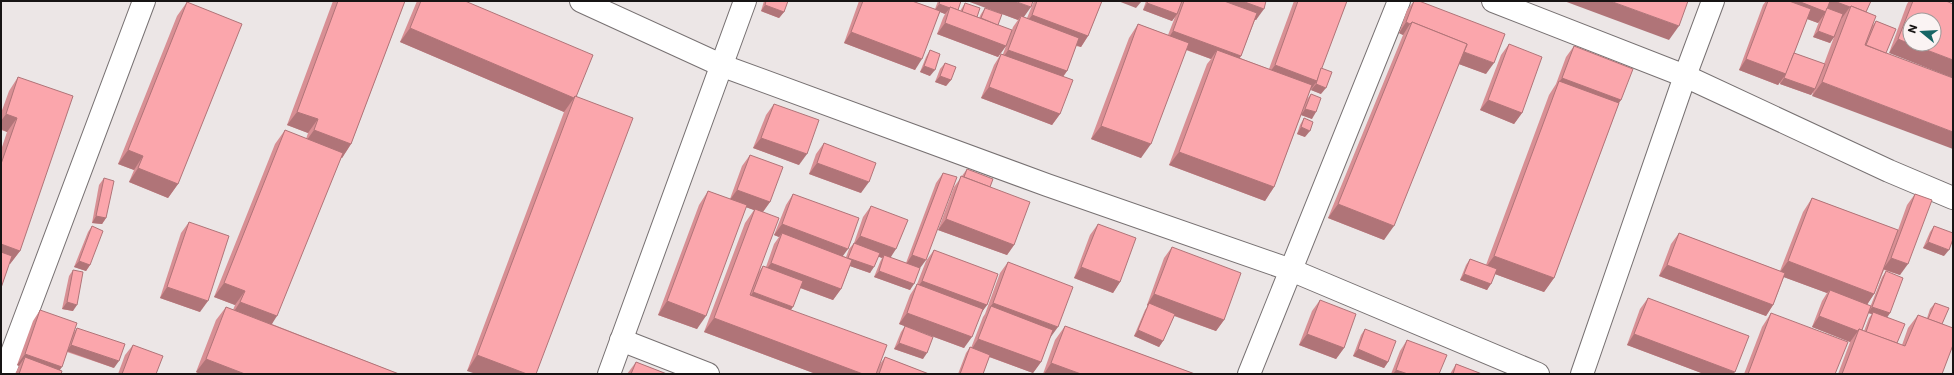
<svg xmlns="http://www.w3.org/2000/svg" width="1954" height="375" viewBox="0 0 1954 375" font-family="Commissioner,sans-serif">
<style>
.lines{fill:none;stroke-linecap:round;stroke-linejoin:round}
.street-casing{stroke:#777172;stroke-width:24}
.street{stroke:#fff;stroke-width:22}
.wall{fill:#d88f94;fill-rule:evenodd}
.shaded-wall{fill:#b07478}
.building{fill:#fba6ac;stroke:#b07478}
</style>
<rect width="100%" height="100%" fill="#ece6e6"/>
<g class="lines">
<!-- street casing -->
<g class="street-casing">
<g id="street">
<polyline points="581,1 723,66 1047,185 1291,270 1538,374"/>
<polyline points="1493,1 1685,76 1889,171 1953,198"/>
<polyline points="621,340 708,374"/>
<polyline points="4,374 144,1"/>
<polyline points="609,374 745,1"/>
<polyline points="1249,374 1399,1"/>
<polyline points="1582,374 1685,76 1713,1"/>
</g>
</g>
<!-- street -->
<use href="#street" class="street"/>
</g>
<!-- wall -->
<g class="wall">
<polygon points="333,1 405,1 351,144 342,158 341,158 272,324 399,374 200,374 196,372 216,320 226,307 233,310 235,305 214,297 275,144 285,130 306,139 308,133 287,125"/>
<polygon points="417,1 465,1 576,97 536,374 467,371 564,112 400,42"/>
<polygon points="764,1 788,1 784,12 779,18 761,11"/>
<polygon points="859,1 912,1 935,9 938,1 961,1 958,10 960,11 965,3 977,17 979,18 981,14 985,8 1027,18 1034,1 1102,1 1088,36 1081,47 1076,46 1067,71 1063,77 1060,114 1052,125 981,98 994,65 1001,54 1003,54 1013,27 1018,20 989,9 998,25 1006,46 998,57 937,34 943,18 945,14 940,12 915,70 844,43"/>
<polygon points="1146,1 1266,1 1256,20 1255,20 1240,58 1269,69 1294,1 1347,1 1321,68 1321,94 1311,90 1312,87 1310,90 1307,99 1311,94 1312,119 1301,115 1274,187 1265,201 1169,165 1207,64 1211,59 1186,50 1141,158 1091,139 1129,38 1138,24 1168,35 1175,17 1172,21 1143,10"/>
<polygon points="1414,1 1419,1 1486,74 1459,64 1384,240 1328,218 1403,35 1399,33 1407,10"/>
<path d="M1766,1H1871L1866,12L1873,25L1876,21L1896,29L1812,96L1813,92L1811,95L1780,84V82L1778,85L1739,70L1763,5ZM1807,19L1818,23L1820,19L1813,37L1830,43L1834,37L1824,64L1794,53Z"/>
<polygon points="1909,1 1946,1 1889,53 1907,4"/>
<polygon points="187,2 178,184 168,198 129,182 134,170 118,164 177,16"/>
<polygon points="1509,44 1522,113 1514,124 1480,110 1501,55"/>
<polygon points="1574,46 1621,100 1619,103 1554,278 1544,292 1495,274 1487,290 1460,280 1466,265 1470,259 1486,265 1549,95 1556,84 1566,57"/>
<polygon points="930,50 930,76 920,72 926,57"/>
<polygon points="945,63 951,80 946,86 935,82 940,69"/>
<polygon points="18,77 20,251 10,264 9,264 1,288 1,150 7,132 1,130 1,131 1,113 9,91"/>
<polygon points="774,104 799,165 753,148 766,115"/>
<polygon points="1304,118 1305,137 1297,134 1300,125"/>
<polygon points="824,143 861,193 809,174 816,154"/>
<polygon points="750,155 770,202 763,212 758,273 763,266 766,267 774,244 779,237 774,235 786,205 793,194 843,256 846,257 849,249 854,243 863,217 871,206 891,258 906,263 936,183 943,173 919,271 910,290 874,277 880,262 882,258 878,256 870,273 850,266 841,289 833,300 800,288 791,310 878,367 885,357 929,374 816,374 704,332 745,223 754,210 746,207 697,329 658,315 699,205 708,191 730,199 742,166"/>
<polygon points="967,169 990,187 1014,245 1007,255 938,230 954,187"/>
<polygon points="104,178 106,218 102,224 92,223 99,185"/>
<path d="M1915,194L1900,275L1884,270L1874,294L1867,304L1869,310L1882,277L1886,271L1890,313L1887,317L1897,343L1902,345L1908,328L1918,315L1927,318L1930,309L1935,303L1942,324V374H1838L1850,342L1812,327L1822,301L1827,293L1784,277L1773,305L1766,316L1659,276L1671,244L1679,233L1780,271L1803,212L1812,198L1898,230L1907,205ZM1868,313L1872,314L1869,318L1864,331L1862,330Z"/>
<polygon points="189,222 200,312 160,298 181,233"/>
<polygon points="1098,224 1120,282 1113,293 1074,278 1090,235"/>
<polygon points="92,226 90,265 86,271 74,267 88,232"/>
<polygon points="1934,226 1944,256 1923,248 1930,232"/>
<polygon points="1172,247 1224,320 1216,331 1174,316 1163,341 1159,347 1134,336 1145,310 1148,306 1147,305 1164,258"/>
<polygon points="934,250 987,305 981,313 964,348 899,324 910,295 917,284 926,261"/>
<polygon points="1008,262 1050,338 1041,362 1033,373 989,357 983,374 958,374 966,353 970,347 971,348 983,317 985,314 1000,273"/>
<polygon points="73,270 73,311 62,309 69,276"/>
<polygon points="1648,298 1733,374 1704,374 1627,345 1640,309"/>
<polygon points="1320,300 1344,348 1336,359 1299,345 1312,311"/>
<polygon points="40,310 74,332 77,328 114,368 67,352 59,370 61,374 15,374 19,366 17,365 33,321"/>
<polygon points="1771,313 1835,374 1744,374 1762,327"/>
<polygon points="905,326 923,359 894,349 901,332"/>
<polygon points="1065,326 1195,374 1043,374 1055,340"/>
<polygon points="1365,329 1388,362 1384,368 1353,356 1361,335"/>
<polygon points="1407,340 1439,374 1391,374 1400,351"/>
<polygon points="133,345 156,374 118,374 125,355"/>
<polygon points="636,362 667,374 627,374"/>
<polygon points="1456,364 1482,374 1450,374"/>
</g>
<!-- shaded-wall -->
<g class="shaded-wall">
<polygon points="967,1 1014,1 1031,7 1021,21 1021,16 1018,20"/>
<polygon points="1118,1 1139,1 1141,2 1136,8"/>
<polygon points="1210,1 1242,1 1264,9 1256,20 1209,2"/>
<polygon points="1564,1 1610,1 1679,26 1669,40"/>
<polygon points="1779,1 1834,1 1850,7 1842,18 1826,12 1818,23 1775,7"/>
<polygon points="1147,3 1177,14 1172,21 1143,10"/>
<polygon points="939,4 950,8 945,14 935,10"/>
<polygon points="765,5 784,12 779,18 761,11"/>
<polygon points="1032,15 1088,36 1081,47 1024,26"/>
<polygon points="1406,22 1410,24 1403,35 1399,33"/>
<polygon points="945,23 1006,46 998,57 937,34"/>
<polygon points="410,28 574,98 564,112 400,42"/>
<polygon points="1173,31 1241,56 1233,67 1217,50 1211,59 1166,42"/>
<polygon points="1818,31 1834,37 1830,43 1813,37"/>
<polygon points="851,32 922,59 915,70 844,43"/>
<polygon points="1898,39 1953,60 1953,78 1889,53"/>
<polygon points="1008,50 1067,71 1059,82 1001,61"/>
<polygon points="1464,52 1494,63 1486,74 1456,63"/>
<polygon points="1746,59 1786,74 1778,85 1739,70"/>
<polygon points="1275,65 1317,81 1307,95 1265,79"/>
<polygon points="924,66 935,70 930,76 920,72"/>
<polygon points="940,76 951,80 946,86 935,82"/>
<polygon points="1562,78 1621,100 1613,111 1557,85"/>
<polygon points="1784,78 1815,89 1811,95 1780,84"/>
<polygon points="1822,82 1953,132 1953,149 1812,96"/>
<polygon points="1316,84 1326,88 1321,94 1311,90"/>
<polygon points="989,87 1060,114 1052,125 981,98"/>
<polygon points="1488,100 1522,113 1514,124 1480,110"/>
<polygon points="1305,109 1316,112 1312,119 1301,115"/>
<polygon points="297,112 318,119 308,133 287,125"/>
<polygon points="6,114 17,118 7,132 1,129 1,121"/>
<polygon points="1101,126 1151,144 1141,158 1091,139"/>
<polygon points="1301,127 1310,131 1305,137 1297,134"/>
<polygon points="314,130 351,144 342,158 304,144"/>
<polygon points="761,138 807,154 799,165 753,148"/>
<polygon points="128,150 143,156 134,170 118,164"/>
<polygon points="1179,152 1274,187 1265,201 1169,165"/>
<polygon points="817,163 869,182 861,193 809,174"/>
<polygon points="138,168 178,184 168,198 129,182"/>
<polygon points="737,190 770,202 762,213 729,201"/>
<polygon points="1338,204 1394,226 1384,240 1328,218"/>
<polygon points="96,216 106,218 102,224 92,223"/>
<polygon points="946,219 1014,245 1007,255 938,230"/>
<polygon points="782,224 848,249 840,260 782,233 779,237 774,235"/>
<polygon points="860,236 896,249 889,260 884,255 882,258 852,247"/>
<polygon points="1928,242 1949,250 1944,256 1923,248"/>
<polygon points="1,244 20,251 10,264 1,261"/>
<polygon points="912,255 926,260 918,271 905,266"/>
<polygon points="1494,256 1554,278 1544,292 1484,270"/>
<polygon points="848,258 874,267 870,273 844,264"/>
<polygon points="1891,258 1908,264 1900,275 1883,269"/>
<polygon points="79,261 90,265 86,271 74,267"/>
<polygon points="1788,261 1874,294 1865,308 1830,290 1827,293 1778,275"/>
<polygon points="771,263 841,289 833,300 763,274"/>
<polygon points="1667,265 1773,305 1766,316 1659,276"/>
<polygon points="1081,267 1120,282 1113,293 1074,278"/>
<polygon points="879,271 914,284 910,290 874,277"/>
<polygon points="1464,274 1491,284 1487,290 1460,280"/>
<polygon points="922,281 987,305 979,316 914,292"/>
<polygon points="224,283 245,291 235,305 214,297"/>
<polygon points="167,287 208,301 200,312 160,298"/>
<polygon points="753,292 793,307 785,318 746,303"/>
<polygon points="1154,294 1224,320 1216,331 1148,306 1149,303 1148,306 1147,305"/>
<polygon points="667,301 706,316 697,329 658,315"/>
<polygon points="67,302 77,305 73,311 62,309"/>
<polygon points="240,302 277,316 268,330 231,316"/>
<polygon points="993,303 1058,327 1050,338 991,306 985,314"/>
<polygon points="1872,307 1890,313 1886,319 1873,312 1872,314 1868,313"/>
<polygon points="907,313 972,337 964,348 899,324"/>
<polygon points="1819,316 1858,331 1850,342 1812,327"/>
<polygon points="714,318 863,374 816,374 704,332"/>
<polygon points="1138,330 1163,341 1159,347 1134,336"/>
<polygon points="1307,334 1344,348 1336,359 1299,345"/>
<polygon points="1634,334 1735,372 1733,374 1704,374 1627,345"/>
<polygon points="978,339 1041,362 1033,373 971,350"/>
<polygon points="899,343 927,353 923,359 894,349"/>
<polygon points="71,345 119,361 114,368 67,351"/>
<polygon points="1358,349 1388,362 1384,368 1353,356"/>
<polygon points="25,354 62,367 57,374 25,357 19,366 17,365"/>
<polygon points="477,355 527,374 476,374 467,371"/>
<polygon points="206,359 245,374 200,374 196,372"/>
<polygon points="1051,363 1081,374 1044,374"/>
<polygon points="1396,370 1408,374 1393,374"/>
</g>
<!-- building -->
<g class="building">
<polygon points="338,1 405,1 351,144 314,130 318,119 297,112"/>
<polygon points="421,1 465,1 593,55 576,97 575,96 574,98 410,28"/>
<polygon points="766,1 788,1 784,12 765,5"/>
<polygon points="863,1 912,1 940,11 922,59 851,32"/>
<polygon points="940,1 961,1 958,10 950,7 950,8 939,4"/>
<polygon points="1014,1 1033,1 1031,7"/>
<polygon points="1037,1 1102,1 1088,36 1032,15"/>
<polygon points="1148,1 1182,1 1177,14 1147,3"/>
<polygon points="1184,1 1224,1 1257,13 1241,56 1173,31"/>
<polygon points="1242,1 1266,1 1264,9"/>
<polygon points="1298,1 1347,1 1317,81 1275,65"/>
<polygon points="1414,1 1419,1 1505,34 1494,63 1464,52 1467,45 1467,44 1412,22 1410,24 1406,22"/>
<polygon points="1610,1 1688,1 1679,26"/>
<polygon points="1768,1 1789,1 1811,9 1786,74 1746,59"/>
<polygon points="1798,1 1830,1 1826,12"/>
<polygon points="1834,1 1871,1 1866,12 1851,6 1850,7"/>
<polygon points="1913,1 1946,1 1953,4 1953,60 1911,44 1934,44 1934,20 1910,20 1910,44 1898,39"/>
<polygon points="187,2 242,24 178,184 138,168 143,156 128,150"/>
<polygon points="965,3 980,8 977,17 962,12"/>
<polygon points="1851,6 1876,16 1865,45 1953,78 1953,132 1822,82"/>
<polygon points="950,7 1012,30 1006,46 945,23"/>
<polygon points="985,8 1002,14 998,25 981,18"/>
<polygon points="1827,8 1843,14 1834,37 1818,31"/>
<polygon points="1021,16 1079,38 1067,71 1008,50"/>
<polygon points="1876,21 1896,29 1886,53 1866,45"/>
<polygon points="1412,22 1467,44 1394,226 1338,204"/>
<polygon points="1138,24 1189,43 1151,144 1101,126"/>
<polygon points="1509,44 1542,57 1522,113 1488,100"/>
<polygon points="1574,46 1633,69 1621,100 1562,78"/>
<polygon points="930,50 940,54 935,70 924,66"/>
<polygon points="1217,50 1312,85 1274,187 1179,152"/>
<polygon points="1794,53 1825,64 1815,89 1784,78"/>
<polygon points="1001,54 1073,80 1060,114 989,87"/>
<polygon points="945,63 956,67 951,80 940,76"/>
<polygon points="1321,68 1332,72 1326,88 1316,84"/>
<polygon points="18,77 73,96 20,251 1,244 1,164 17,118 6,114"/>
<polygon points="1559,81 1619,103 1554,278 1494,256"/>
<polygon points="1311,94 1321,98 1316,112 1305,109"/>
<polygon points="575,96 633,118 536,374 527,374 477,355"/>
<polygon points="774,104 819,120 807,154 761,138"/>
<polygon points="1304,118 1313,122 1310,131 1301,127"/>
<polygon points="285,130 343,153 277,316 240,302 245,291 224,283"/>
<polygon points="824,143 876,163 869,182 817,163"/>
<polygon points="750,155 783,167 770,202 737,190"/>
<polygon points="967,169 993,179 990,187 964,177"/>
<polygon points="943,173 957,177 926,260 912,255"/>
<polygon points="961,176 1030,202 1014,245 946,219"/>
<polygon points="104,178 114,181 106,218 96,216"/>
<polygon points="708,191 747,205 706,316 667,301"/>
<polygon points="793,194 859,218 848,249 782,224"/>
<polygon points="1915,194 1932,200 1908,264 1891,258"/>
<polygon points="1812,198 1898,230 1874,294 1788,261"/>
<polygon points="871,206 908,220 896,249 860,236"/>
<polygon points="755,209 779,218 750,295 887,345 876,374 863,374 714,318"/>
<polygon points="189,222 229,236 208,301 167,287"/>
<polygon points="1098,224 1136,238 1120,282 1081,267"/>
<polygon points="92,226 103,231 90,265 79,261"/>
<polygon points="1934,226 1953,233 1953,239 1949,250 1928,242"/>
<polygon points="782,233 852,260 841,289 771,263"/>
<polygon points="1679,233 1785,273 1773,305 1667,265"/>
<polygon points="854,243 880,253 874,267 848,258"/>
<polygon points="1172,247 1241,273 1224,320 1154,294"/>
<polygon points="934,250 998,274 987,305 922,281"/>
<polygon points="1,252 12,256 1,288"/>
<polygon points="884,255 920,268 914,284 879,271"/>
<polygon points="1470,259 1497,269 1491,284 1464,274"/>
<polygon points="1008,262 1073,287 1058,327 993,303"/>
<polygon points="763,266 803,281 793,307 753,292"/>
<polygon points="73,270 83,272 77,305 67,302"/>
<polygon points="1886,271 1903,278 1890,313 1872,307"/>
<polygon points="917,284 983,309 972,337 907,313"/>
<polygon points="1830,290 1871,306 1862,330 1859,329 1858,331 1819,316"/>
<polygon points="1648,298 1749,336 1735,372 1634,334"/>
<polygon points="1320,300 1356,314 1344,348 1307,334"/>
<polygon points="1149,303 1175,314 1163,341 1138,330"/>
<polygon points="1935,303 1949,308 1942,324 1928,319"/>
<polygon points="991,306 1053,330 1041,362 978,339"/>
<polygon points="226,307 399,374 245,374 206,359"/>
<polygon points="40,310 77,323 62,367 25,354"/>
<polygon points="1873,312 1905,324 1897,343 1866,332"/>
<polygon points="1771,313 1848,342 1835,374 1748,374"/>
<polygon points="1918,315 1953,328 1953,345 1942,374 1842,374 1859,329 1905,346"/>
<polygon points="905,326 933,337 927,353 899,343"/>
<polygon points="1065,326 1195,374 1081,374 1051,363"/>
<polygon points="77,328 125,344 119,361 71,345"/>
<polygon points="1365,329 1396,341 1388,362 1358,349"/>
<polygon points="1407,340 1447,355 1439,374 1408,374 1396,370"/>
<polygon points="133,345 163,356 156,374 122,374"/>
<polygon points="970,347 990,355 983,374 960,374"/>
<polygon points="25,357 62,371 61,374 19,374"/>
<polygon points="885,357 929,374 879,374"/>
<polygon points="636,362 667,374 631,374"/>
<polygon points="1456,364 1482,374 1453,374"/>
</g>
<!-- border -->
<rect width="1954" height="375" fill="none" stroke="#171414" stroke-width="4"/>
<!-- north arrow -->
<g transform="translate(1922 32) rotate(288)"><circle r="19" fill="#faf3f3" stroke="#9f9a9a"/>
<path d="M0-3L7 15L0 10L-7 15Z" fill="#156464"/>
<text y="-6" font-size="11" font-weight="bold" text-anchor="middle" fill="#171414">N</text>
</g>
</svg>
